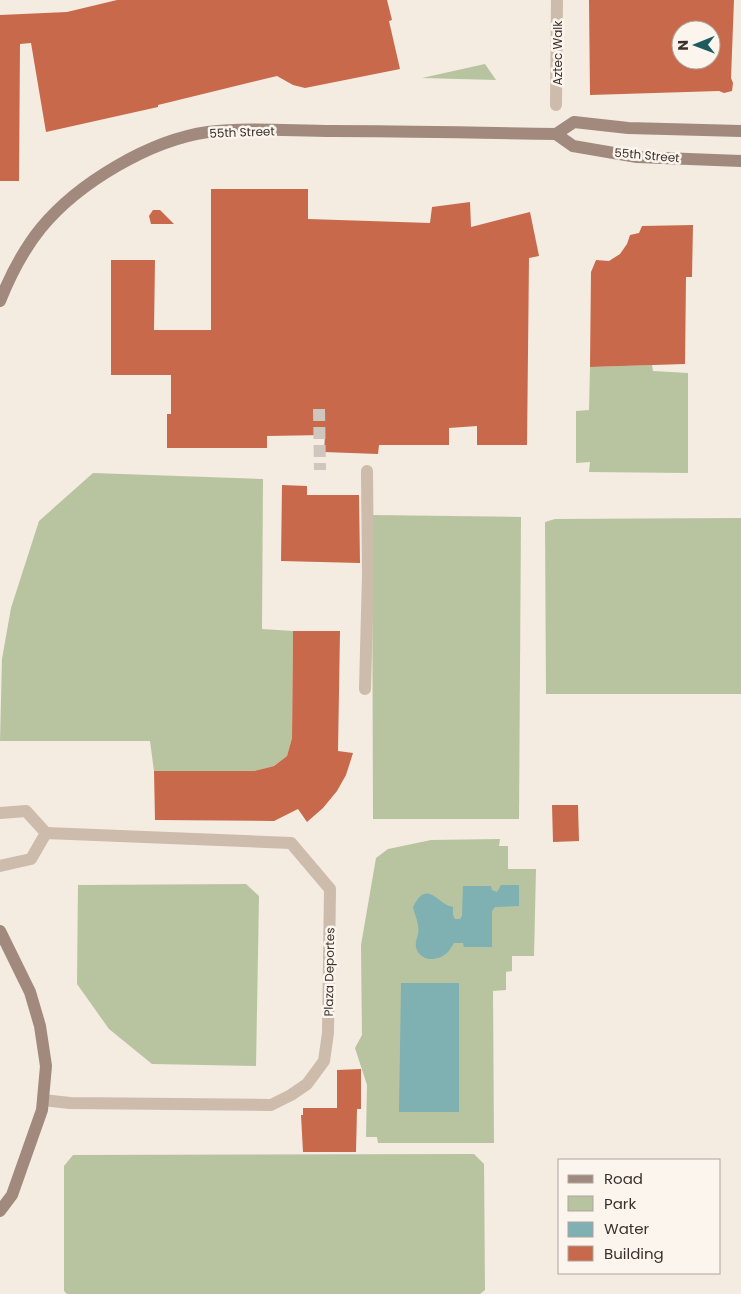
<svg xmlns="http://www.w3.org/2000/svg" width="741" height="1294" viewBox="0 0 741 1294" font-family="Poppins,sans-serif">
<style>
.green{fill:#b8c4a0}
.water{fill:#7fb0b2}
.building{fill:#c8694b;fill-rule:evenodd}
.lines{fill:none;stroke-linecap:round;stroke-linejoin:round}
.street-tunnel{stroke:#cfc6bd;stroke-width:12;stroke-dasharray:12 6;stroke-linecap:butt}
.street{stroke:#cdbbac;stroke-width:12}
.secondary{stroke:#a18a7d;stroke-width:12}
.labels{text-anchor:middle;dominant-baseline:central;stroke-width:5;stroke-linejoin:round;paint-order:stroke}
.street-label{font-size:12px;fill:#3b302b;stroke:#fbf5ee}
</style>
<rect width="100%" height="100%" fill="#f4ebe1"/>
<!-- green -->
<g class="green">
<polygon points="485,64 496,80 422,78"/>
<polygon points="652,365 653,371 688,373 688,473 589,472 590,462 576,463 576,411 589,410 590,367"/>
<polygon points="93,473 263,479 262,629 293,631 292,738 287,756 274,766 254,771 154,771 150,741 0,741 2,659 11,608 39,521"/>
<polygon points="372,515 521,517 519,819 373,819"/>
<polygon points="741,518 741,694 546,694 545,522 555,519"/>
<polygon points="500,839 499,846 508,846 508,869 536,869 534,956 512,956 512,971 506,972 506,990 493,991 494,1143 378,1143 377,1137 366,1137 367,1085 355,1048 362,1035 361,945 376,858 388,849 431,840"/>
<polygon points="246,884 259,896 256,1066 152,1064 109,1029 77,984 78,885"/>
<polygon points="474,1154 484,1164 485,1290 480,1294 67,1294 64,1291 64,1166 73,1155"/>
</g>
<!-- water -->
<g class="water">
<path d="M501,885H519V906L495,907L492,911V947H464L463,943H454C452,946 450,950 447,953C438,961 422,962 417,950C414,943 417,940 418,934C420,925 415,916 413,907C427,878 437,904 453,907V915L455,919H460L462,916L463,886H491L492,890L497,892Z"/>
<polygon points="401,983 459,983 459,1112 399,1112"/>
</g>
<!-- building -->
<g class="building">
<polygon points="117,0 387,0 392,20 389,21 400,69 305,88 293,85 277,76 158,105 158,107 46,132 31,43 20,44 19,181 0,181 0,15 67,12"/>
<path d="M589,0H734L731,78L733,83L732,91L724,93L719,91L590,95ZM681,30H711V60H681Z"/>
<polygon points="211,189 308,189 308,219 430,223 432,207 470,202 471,227 530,212 539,256 529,258 527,445 477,445 477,426 449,428 449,445 379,445 378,454 324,452 325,435 267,436 267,448 167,448 167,414 171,414 171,375 111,375 111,260 155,260 154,330 211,330"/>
<polygon points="153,210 160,210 174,224 151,224 149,216"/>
<polygon points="693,225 692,277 686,277 685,364 590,367 591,272 596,260 609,261 620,254 627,244 630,235 639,233 642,226"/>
<polygon points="282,485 307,486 307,495 359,495 360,563 281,561"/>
<polygon points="293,631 340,631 338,751 353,753 346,775 337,791 323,808 307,822 298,809 274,821 155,820 154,771 254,771 274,766 287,756 292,738"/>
<polygon points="552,805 578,805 579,841 553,842"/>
<polygon points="361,1069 361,1109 357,1109 356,1152 303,1152 301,1115 303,1115 303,1108 337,1108 337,1070"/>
</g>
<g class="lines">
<!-- street-tunnel -->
<polyline class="street-tunnel" points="319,409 320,470"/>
<!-- street -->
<g class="street">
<polyline points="556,105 557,0"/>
<polyline points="365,689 368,575 367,471"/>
<polyline points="0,813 26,811 46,833 31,859 0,866"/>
<polyline points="43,1100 70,1103 271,1105 291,1095 307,1084 324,1061 328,1033 330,889 291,843 46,833"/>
</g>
<!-- secondary -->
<g class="secondary">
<polyline points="556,134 573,146 637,157 741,161"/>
<path d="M0,301C10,276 24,249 41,228C78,183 150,140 208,132C249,127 292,131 333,131C407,131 482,133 556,134L574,122L628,128L741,131"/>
<polyline points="0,931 30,992 40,1026 46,1066 42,1110 12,1195 0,1211"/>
</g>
</g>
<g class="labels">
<!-- street labels -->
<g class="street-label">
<text transform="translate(557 53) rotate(-90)">Aztec Walk</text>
<text transform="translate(242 132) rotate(-2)">55th Street</text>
<text transform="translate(647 155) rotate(5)">55th Street</text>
<text transform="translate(329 972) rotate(-89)">Plaza Deportes</text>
</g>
</g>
<!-- legend -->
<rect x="558" y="1159" width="162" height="115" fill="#fbf5ee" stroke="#aea6a0"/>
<rect x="568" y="1175" width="25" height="8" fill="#a18a7d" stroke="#aea6a0"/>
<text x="604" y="1184" font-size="15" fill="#3b302b">Road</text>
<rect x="568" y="1196" width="25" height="15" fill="#b8c4a0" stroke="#aea6a0"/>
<text x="604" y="1209" font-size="15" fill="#3b302b">Park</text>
<rect x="568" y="1222" width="25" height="15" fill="#7fb0b2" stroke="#aea6a0"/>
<text x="604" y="1234" font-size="15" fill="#3b302b">Water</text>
<rect x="568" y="1246" width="25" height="15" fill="#c8694b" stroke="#aea6a0"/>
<text x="604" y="1259" font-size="15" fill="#3b302b">Building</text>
<!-- north arrow -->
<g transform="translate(696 45) rotate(269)"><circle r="24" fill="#fbf5ee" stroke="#aea6a0"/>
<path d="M0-4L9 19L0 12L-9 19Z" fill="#1f5a5e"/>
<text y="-8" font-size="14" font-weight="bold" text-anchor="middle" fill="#3b302b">N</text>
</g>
</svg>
